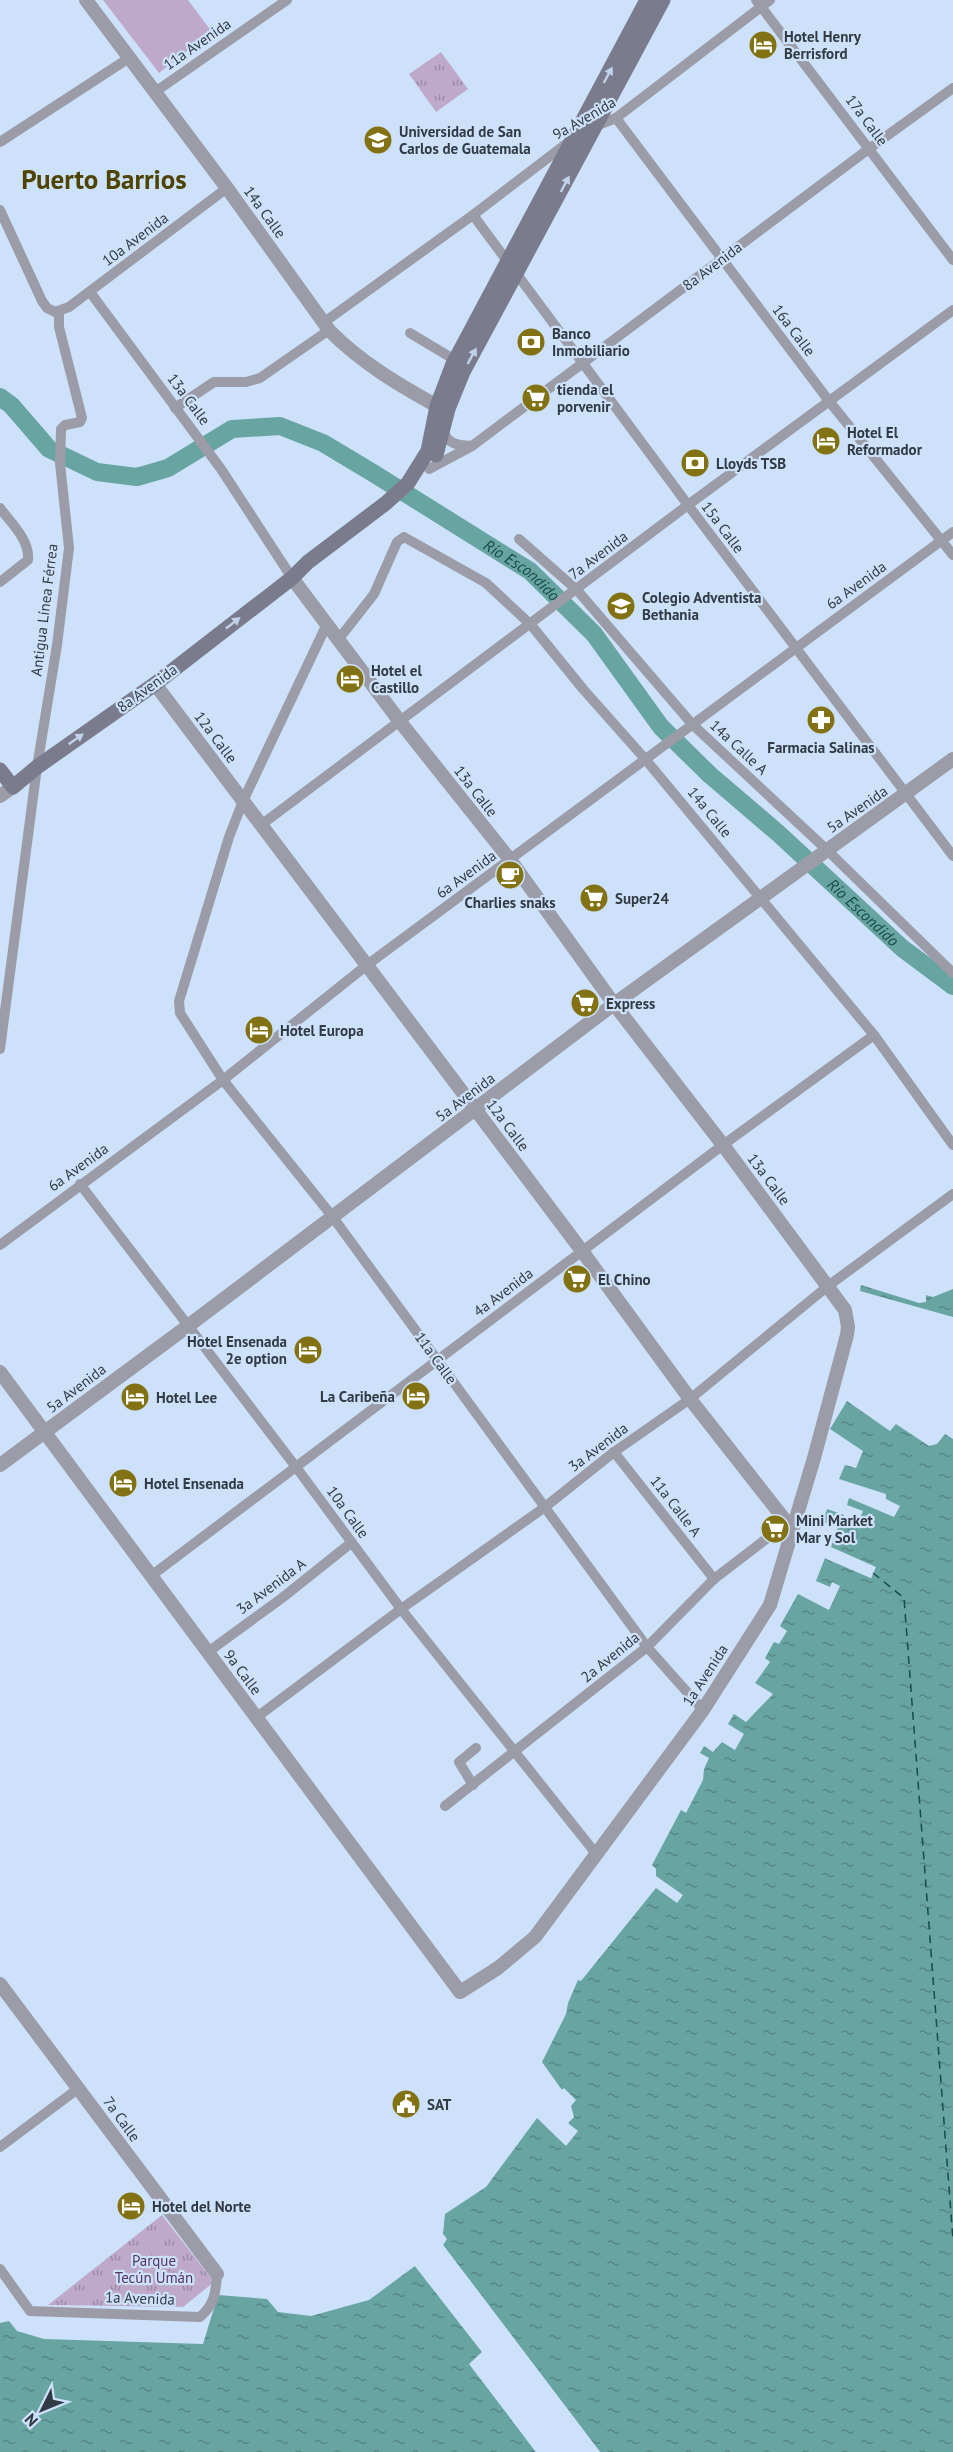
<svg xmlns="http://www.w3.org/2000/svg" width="953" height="2452" viewBox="0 0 953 2452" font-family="'PT Sans',sans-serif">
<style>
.park{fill:url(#park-tufts)}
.pitch{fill:#bea9ca}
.water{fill:url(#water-ripples)}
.pier{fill:#cde2fa}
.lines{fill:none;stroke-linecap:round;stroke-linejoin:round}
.river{stroke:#68a4a1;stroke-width:18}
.ferry{stroke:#164c4a;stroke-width:1.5;stroke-dasharray:8 6;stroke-linecap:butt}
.minor{stroke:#9b9ca8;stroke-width:10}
.tertiary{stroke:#9b9ca8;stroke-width:14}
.secondary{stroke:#7a7b8d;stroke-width:15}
.oneway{fill:#c1d3ea}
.labels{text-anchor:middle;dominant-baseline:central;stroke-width:4.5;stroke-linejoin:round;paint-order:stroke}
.poi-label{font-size:15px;font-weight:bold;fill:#323a44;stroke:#cde2fa;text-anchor:start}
.street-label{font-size:15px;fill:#323a44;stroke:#cde2fa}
.park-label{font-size:15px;fill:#536;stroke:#cde2fa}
.water-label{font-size:16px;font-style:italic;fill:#164c4a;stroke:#cde2fa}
.town-label{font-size:27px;font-weight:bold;fill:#4e4300;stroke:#cde2fa}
</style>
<defs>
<pattern id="park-tufts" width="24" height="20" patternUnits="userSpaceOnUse" patternTransform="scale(1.5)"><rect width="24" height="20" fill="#bea9ca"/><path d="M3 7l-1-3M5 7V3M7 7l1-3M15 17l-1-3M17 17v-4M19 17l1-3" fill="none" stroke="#9b8ba6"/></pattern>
<pattern id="water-ripples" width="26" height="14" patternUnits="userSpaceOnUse" patternTransform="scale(1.5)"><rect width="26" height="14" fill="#68a4a1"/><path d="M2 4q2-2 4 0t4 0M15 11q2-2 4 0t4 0" fill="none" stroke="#568785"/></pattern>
</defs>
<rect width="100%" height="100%" fill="#cde2fa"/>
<!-- park -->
<g class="park">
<polygon points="441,52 468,89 436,112 409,74"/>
<polygon points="162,2215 214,2282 183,2307 48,2305"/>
</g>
<!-- pitch -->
<g class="pitch">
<polygon points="103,0 188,0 212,32 159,73"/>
<polygon points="133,2258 143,2269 126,2283 116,2272"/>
</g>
<!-- water -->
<g class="water">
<polygon points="861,1285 919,1303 926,1302 926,1295 933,1297 953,1289 953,1317 860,1291"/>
<polygon points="847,1401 890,1431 896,1424 929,1446 937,1444 945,1434 953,1439 953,2452 600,2452 443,2245 447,2239 443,2234 445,2214 486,2187 537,2118 566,2146 578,2131 568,2123 574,2117 571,2106 576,2100 564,2088 562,2090 542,2062 566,2014 568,2003 578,1980 581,1981 656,1888 677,1903 683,1895 656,1876 656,1869 652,1865 681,1810 686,1813 703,1780 704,1769 709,1758 700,1753 704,1746 713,1752 722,1742 735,1750 744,1734 728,1724 734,1714 746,1722 773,1694 755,1683 770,1662 765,1658 774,1642 779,1644 787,1631 780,1626 798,1594 829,1610 840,1586 832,1582 830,1587 816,1581 825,1558 871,1578 876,1567 831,1547 838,1527 823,1522 827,1509 844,1515 842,1519 857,1526 863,1511 847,1505 849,1498 894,1517 900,1506 886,1499 886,1494 839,1479 845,1465 856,1468 863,1451 830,1429"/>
<polygon points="415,2266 483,2353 470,2364 536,2452 0,2452 0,2323 9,2321 17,2331 44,2339 203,2344 218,2295 267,2299 278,2312 311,2316 369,2300"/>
</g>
<!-- pier -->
<g class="pier">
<polygon points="826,1556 869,1574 871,1570 874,1571 871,1578 822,1557"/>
<polygon points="443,2245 600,2452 596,2452 441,2246"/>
<polygon points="418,2264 485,2351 485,2355 474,2364 539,2452 536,2452 469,2364 482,2352 415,2266"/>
</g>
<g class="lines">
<!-- river -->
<path class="river" id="s1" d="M0,397L11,405L49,449L97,472L137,477L168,468L232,429L280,426L323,443L373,473L530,571L594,634L661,727L710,775L779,834L902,948L953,986"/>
<!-- ferry -->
<polyline class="ferry" points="873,1573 904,1598 953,2240"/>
<!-- minor -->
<g class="minor">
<polyline points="756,0 953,260"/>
<polyline points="155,92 287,0"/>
<polyline points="616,118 829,401 953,555"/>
<polyline points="593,127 616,118 770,0"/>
<polyline points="0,142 129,58"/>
<polyline points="0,210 42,301 47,308 55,312 69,307 227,188"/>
<polyline points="473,215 688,505 953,856"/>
<polyline points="90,292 221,469 292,578"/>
<polyline points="323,323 473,215 570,141"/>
<polyline points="410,333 455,360"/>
<polyline points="175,408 214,382 246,382 260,378 329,330"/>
<path d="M443,431C448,445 459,445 472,446"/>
<polyline points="429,469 472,446 870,148 953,88"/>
<path d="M0,508C11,523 30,540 28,560L0,582"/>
<polyline points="519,539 577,590 692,724 827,850 953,973"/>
<polyline points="327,624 243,801 229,837 179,1001 180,1013 223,1080 332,1216 647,1647 703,1710"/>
<polyline points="338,640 374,594 397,542 404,537 486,583 531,625 583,689 646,760 874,1035 953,1145"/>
<polyline points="261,825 688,505 953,310"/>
<polyline points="0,1049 37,767 57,645 69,548 60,463 61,429 65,425 80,422 82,418 59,327 59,312"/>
<polyline points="80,1184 296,1467 401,1609 597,1855"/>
<polyline points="0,1245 223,1080 367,965 953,532"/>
<polyline points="614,1452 714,1579"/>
<polyline points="151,1576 723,1145 874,1035"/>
<polyline points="208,1652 282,1598 351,1543"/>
<polyline points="257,1717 401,1609 545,1507 614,1452 690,1399 828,1286 953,1194"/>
<polyline points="473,1785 459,1762 476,1748"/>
<polyline points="445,1806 647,1647 714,1579 787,1523"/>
<polyline points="0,2147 79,2088"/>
<path d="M0,2269L30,2311L200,2317C214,2305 216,2293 217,2274"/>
</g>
<!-- tertiary -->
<g class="tertiary">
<path d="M86,0L227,188L329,330C360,362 399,385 437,406L446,408"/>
<polyline points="155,684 582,1251 690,1399 792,1529"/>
<polyline points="0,796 13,787"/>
<polyline points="0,1372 460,1992 498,1968 535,1937 703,1710 770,1605 814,1458 847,1335 848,1327 845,1310 723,1145 614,1004 511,861 401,723 292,578"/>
<polyline points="0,1465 188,1326 614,1004 953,759"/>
<polyline points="0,1984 217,2274"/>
</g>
<!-- secondary -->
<g class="secondary">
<polyline points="436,455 448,409 463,372 663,0"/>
<polyline points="0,770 13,787 37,767 155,684 292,578 308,562 386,503 408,483 428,451 437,406 453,364 647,0"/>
</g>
</g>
<!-- one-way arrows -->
<defs><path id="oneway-solid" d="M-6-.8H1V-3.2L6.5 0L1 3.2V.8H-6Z" transform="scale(1.5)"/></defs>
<g class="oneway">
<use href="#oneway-solid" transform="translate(608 75) rotate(-62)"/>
<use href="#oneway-solid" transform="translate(565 184) rotate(-62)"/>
<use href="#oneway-solid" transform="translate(472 356) rotate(-61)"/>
<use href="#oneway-solid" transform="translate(233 623) rotate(-38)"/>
<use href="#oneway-solid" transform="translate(76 739) rotate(-35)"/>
</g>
<!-- icons -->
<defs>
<g id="hotel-disc" transform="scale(1.5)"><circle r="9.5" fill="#827213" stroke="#cde2fa"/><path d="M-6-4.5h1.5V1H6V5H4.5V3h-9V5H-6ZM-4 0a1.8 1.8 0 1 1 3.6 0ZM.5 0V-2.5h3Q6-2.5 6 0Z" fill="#fff"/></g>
<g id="university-disc" transform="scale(1.5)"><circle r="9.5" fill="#827213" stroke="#cde2fa"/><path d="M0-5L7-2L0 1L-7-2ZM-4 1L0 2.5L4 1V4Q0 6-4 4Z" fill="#fff"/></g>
<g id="bank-disc" transform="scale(1.5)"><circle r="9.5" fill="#827213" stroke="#cde2fa"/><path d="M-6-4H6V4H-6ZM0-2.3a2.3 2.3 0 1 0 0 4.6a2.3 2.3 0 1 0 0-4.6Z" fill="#fff"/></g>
<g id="supermarket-disc" transform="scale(1.5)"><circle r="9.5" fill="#827213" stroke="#cde2fa"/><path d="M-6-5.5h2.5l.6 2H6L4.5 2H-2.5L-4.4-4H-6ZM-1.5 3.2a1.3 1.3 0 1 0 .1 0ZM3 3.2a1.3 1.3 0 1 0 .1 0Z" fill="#fff"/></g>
<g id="school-disc" transform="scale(1.5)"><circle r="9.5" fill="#827213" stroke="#cde2fa"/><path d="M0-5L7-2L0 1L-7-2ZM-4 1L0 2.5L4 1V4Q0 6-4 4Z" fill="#fff"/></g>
<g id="pharmacy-disc" transform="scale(1.5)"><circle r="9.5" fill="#827213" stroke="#cde2fa"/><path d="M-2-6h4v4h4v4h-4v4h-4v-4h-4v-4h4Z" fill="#fff"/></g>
<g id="cafe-disc" transform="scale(1.5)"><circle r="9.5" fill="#827213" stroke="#cde2fa"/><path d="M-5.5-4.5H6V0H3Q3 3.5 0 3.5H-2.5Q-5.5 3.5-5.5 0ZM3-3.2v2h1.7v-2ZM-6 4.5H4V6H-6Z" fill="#fff"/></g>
<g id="civic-disc" transform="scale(1.5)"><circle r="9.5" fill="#827213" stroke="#cde2fa"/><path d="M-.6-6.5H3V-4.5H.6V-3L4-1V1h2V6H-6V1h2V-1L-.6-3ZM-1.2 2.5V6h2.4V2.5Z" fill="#fff"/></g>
</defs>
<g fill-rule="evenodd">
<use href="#hotel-disc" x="763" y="45"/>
<use href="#university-disc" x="378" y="140"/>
<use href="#bank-disc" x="531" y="342"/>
<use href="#supermarket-disc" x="536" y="398"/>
<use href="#hotel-disc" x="826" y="441"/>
<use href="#bank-disc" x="695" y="463"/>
<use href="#school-disc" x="621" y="606"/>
<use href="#hotel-disc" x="350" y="679"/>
<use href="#pharmacy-disc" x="821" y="720"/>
<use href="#cafe-disc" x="510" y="875"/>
<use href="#supermarket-disc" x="594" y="898"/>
<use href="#supermarket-disc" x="585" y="1003"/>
<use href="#hotel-disc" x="259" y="1030"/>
<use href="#supermarket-disc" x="577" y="1279"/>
<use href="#hotel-disc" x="308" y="1350"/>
<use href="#hotel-disc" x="416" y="1396"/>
<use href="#hotel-disc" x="135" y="1397"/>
<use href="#hotel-disc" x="123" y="1483"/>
<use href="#supermarket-disc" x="775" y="1529"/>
<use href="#civic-disc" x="406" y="2104"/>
<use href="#hotel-disc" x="131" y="2206"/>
</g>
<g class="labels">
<!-- poi labels -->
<g class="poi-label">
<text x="784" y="36">Hotel Henry<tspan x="784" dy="17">Berrisford</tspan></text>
<text x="399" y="131">Universidad de San<tspan x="399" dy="17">Carlos de Guatemala</tspan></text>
<text x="552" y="333">Banco<tspan x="552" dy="17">Inmobiliario</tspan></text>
<text x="557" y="389">tienda el<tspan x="557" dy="17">porvenir</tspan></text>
<text x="847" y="432">Hotel El<tspan x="847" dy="17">Reformador</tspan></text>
<text x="716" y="463">Lloyds TSB</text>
<text x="642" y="597">Colegio Adventista<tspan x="642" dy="17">Bethania</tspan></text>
<text x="371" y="670">Hotel el<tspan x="371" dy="17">Castillo</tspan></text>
<text x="821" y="747" text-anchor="middle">Farmacia Salinas</text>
<text x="615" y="898">Super24</text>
<text x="510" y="902" text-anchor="middle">Charlies snaks</text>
<text x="606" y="1003">Express</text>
<text x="280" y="1030">Hotel Europa</text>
<text x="598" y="1279">El Chino</text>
<text x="287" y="1341" text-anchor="end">Hotel Ensenada<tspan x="287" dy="17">2e option</tspan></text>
<text x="395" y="1396" text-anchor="end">La Caribeña</text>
<text x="156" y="1397">Hotel Lee</text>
<text x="144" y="1483">Hotel Ensenada</text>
<text x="796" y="1520">Mini Market<tspan x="796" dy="17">Mar y Sol</tspan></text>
<text x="427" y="2104">SAT</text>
<text x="152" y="2206">Hotel del Norte</text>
</g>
<!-- street labels -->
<g class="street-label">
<text transform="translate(197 44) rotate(-35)">11a Avenida</text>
<text transform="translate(584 118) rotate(-30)">9a Avenida</text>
<text transform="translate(867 120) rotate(53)">17a Calle</text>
<text transform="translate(265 212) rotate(54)">14a Calle</text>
<text transform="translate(135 239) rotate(-37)">10a Avenida</text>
<text transform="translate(712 266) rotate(-37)">8a Avenida</text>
<text transform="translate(794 330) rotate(53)">16a Calle</text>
<text transform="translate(189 399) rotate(53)">13a Calle</text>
<text transform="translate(723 527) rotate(53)">15a Calle</text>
<text transform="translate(598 555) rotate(-37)">7a Avenida</text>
<text transform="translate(856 585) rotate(-36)">6a Avenida</text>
<text transform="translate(44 610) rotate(-83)">Antigua Línea Férrea</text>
<text transform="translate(147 688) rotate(-36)">8a Avenida</text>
<text transform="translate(216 737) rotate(53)">12a Calle</text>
<text transform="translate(739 747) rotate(43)">14a Calle A</text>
<text transform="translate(476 791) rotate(52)">13a Calle</text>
<text transform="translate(857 809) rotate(-35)">5a Avenida</text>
<text transform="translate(710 812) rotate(51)">14a Calle</text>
<text transform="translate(466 874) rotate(-36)">6a Avenida</text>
<text transform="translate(465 1097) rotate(-37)">5a Avenida</text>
<text transform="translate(508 1125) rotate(53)">12a Calle</text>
<text transform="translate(78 1167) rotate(-36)">6a Avenida</text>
<text transform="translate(769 1179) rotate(53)">13a Calle</text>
<text transform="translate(503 1292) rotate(-37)">4a Avenida</text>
<text transform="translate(436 1358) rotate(54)">11a Calle</text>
<text transform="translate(76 1388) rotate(-37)">5a Avenida</text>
<text transform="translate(598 1447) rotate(-37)">3a Avenida</text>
<text transform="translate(676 1506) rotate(52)">11a Calle A</text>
<text transform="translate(348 1512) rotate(54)">10a Calle</text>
<text transform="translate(271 1586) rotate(-37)">3a Avenida A</text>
<text transform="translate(610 1657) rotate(-39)">2a Avenida</text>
<text transform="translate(243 1672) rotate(53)">9a Calle</text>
<text transform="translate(705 1675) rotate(-57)">1a Avenida</text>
<text transform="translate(122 2119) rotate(54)">7a Calle</text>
<text transform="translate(140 2298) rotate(2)">1a Avenida</text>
</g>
<!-- park labels -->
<g class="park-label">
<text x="154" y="2260">Parque<tspan x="154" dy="17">Tecún Umán</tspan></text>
</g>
<!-- water labels -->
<g class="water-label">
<text stroke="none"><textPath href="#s1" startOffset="603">Río Escondido</textPath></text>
<text stroke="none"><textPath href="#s1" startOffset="1089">Río Escondido</textPath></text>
</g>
<!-- town labels -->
<g class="town-label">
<text x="104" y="179">Puerto Barrios</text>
</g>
</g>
<!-- north arrow -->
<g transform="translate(42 2410) rotate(227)" stroke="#cde2fa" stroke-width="4.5" paint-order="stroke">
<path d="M0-4.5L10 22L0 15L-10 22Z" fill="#323a44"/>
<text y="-9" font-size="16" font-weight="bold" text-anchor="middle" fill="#323a44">N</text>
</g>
</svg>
